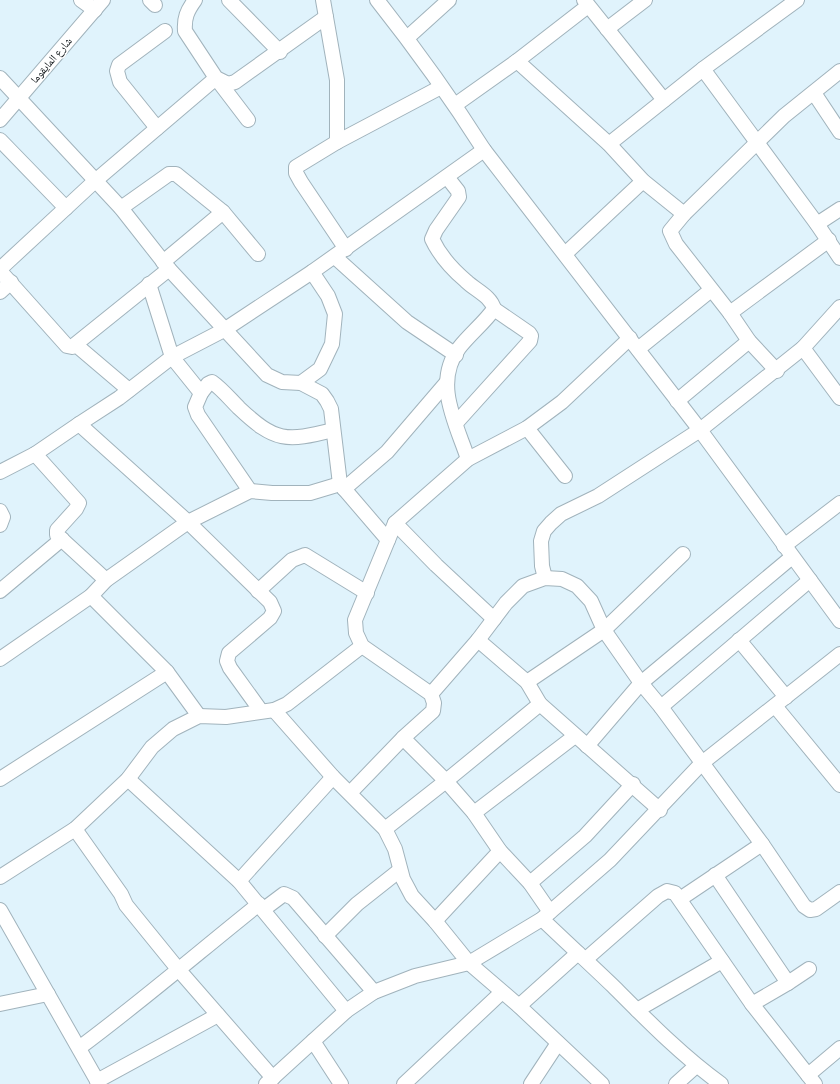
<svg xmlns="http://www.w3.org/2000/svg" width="840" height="1084" viewBox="0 0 840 1084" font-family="'Titillium Web','Noto Naskh Arabic',sans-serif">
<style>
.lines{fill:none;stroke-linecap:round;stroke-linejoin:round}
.minor-casing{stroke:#a1b3bc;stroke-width:16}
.minor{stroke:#fff;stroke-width:14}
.labels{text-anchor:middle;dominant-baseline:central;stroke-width:3;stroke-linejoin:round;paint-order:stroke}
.street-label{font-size:11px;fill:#0e1417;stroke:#fff}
</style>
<rect width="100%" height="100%" fill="#e0f3fc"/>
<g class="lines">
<!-- minor casing -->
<g class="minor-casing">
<g id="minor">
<polyline points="81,0 95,10"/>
<polyline points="150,0 155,5"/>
<path d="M195,0C187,11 184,18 185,31L216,78L228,84L235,82L326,17"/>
<polyline points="229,0 280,52"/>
<polyline points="323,0 337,80 337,142"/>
<path d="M377,0C415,48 451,98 484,150L700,430L840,621"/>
<polyline points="584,0 664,100"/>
<polyline points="607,29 645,0"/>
<polyline points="407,38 449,0"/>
<polyline points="517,61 609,144 643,181 684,214"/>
<polyline points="703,69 817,224 840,258"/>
<polyline points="0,78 121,208 169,269 267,375 282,382 301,383 322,394 327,401 331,409 340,484 388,540"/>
<polyline points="814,93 840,132"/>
<polyline points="455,105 517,61 588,6"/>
<polyline points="0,120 103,0"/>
<polyline points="157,128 120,82 117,71 119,65 165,31"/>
<polyline points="0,140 66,208"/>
<polyline points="609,144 703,69 797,0"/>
<path d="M447,177L458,191L459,197L436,230L432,239C439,254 453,270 466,281C475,290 491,296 494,309C484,323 470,334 459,348C433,383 456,423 468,459"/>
<polyline points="121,208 169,174 176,174 223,212 258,254"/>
<polyline points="817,224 840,209"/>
<polyline points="346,249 301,182 296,173 296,167 337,142 441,87"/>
<polyline points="566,253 643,181"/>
<polyline points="335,257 407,322 456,355"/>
<polyline points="163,262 223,212"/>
<polyline points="0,269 95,181 216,78 248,120"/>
<polyline points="0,271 67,346 72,347 169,269"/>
<polyline points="149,284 172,357 201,393 195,407 198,415 250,491"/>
<polyline points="0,292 11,282"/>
<polyline points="730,313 829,240"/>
<polyline points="76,345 129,390"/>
<polyline points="803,348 840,398"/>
<polyline points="638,349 711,290"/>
<polyline points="777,371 749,341 730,313 676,244 670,231 684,214 784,116 840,71"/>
<polyline points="301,383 320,369 332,344 335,314 328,296 312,272"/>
<path d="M201,393L208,384L212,382C222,389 230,399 239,408C275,442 286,442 333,430"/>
<polyline points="677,401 749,341"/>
<polyline points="456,423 530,341 531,336 529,333 494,309"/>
<polyline points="79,424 188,522 270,602 274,611 270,618 229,653 227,661 230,668 261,711"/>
<polyline points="527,428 565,476"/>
<polyline points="35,454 79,503 76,509 57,530 57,535 106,580"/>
<polyline points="0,472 35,454 79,424 119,398 172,357 224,330 312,272 484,150"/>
<polyline points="344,489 387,452 447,382"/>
<polyline points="0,511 3,517 0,525"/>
<polyline points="395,523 436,565 494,619"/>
<polyline points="784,546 840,503"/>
<polyline points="545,578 542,566 541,541 544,531 551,523 561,514 598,496 700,430 803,348 840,307"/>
<polyline points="0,591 62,539"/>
<polyline points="258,591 292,560 305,555 367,593"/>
<polyline points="91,596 167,672 199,716"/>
<polyline points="478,640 527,682 540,704 660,810"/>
<polyline points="739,640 786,697"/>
<polyline points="0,659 91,596 106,580 188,522 250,491 272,493 310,493 340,484"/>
<polyline points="527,682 604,630 683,554"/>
<polyline points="431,694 478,640 506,603 523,586 545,578 562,579 577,586 591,601 604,630 641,683 661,707 762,844 804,906 810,910 816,909 840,892"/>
<polyline points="775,706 840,785"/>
<polyline points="661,707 810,580"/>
<polyline points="274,710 333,777 385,829 395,849 403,879 412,896 435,921 469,963 519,1006 602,1084"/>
<polyline points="587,746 641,683 792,557"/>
<polyline points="0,779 167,672"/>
<polyline points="128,779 239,881 346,1011"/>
<polyline points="350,793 403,738"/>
<polyline points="474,813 575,736"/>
<polyline points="75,829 121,894 126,905 178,969 273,1078"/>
<polyline points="385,829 446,781 540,704"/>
<polyline points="715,875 788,983"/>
<polyline points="0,877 75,829 128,779 152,747 173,729 199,716 226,717 274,710 287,704 362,646"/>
<polyline points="239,881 333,777"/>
<polyline points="530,883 585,836 633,784"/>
<polyline points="680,899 762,844"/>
<polyline points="264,909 284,894 293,898 374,992"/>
<polyline points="0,910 99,1084"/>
<polyline points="550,912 530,883 500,851 474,813 446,781 403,738 433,711 434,703 431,694 362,646 356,633 355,620 395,523 468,459 527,428 562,402 630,338"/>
<path d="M542,919C565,941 589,963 613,986C647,1020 681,1055 721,1084"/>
<polyline points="435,921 500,851"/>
<polyline points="325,936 357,904 400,870"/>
<polyline points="586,959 658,896 667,891 675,893 752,1004 815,1084"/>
<polyline points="0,1004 48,994"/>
<polyline points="752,1004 788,983 809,969"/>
<polyline points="519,1006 578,953"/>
<polyline points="637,1010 722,961"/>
<polyline points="313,1041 341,1084"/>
<path d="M79,1048C141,1002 199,952 259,904"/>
<polyline points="808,1075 840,1048"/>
<polyline points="97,1081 218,1015"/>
<polyline points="266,1084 346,1011 374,992 415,976 469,963 542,919 610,860 702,763 840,654"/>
<polyline points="404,1084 502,992"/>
<polyline points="531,1084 558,1043"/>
<polyline points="676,1084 696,1066"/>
</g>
</g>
<!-- minor -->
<use href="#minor" class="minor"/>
</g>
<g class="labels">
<!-- street labels -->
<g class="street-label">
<text transform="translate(51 60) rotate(-49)">شارع المايقوما</text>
</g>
</g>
</svg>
